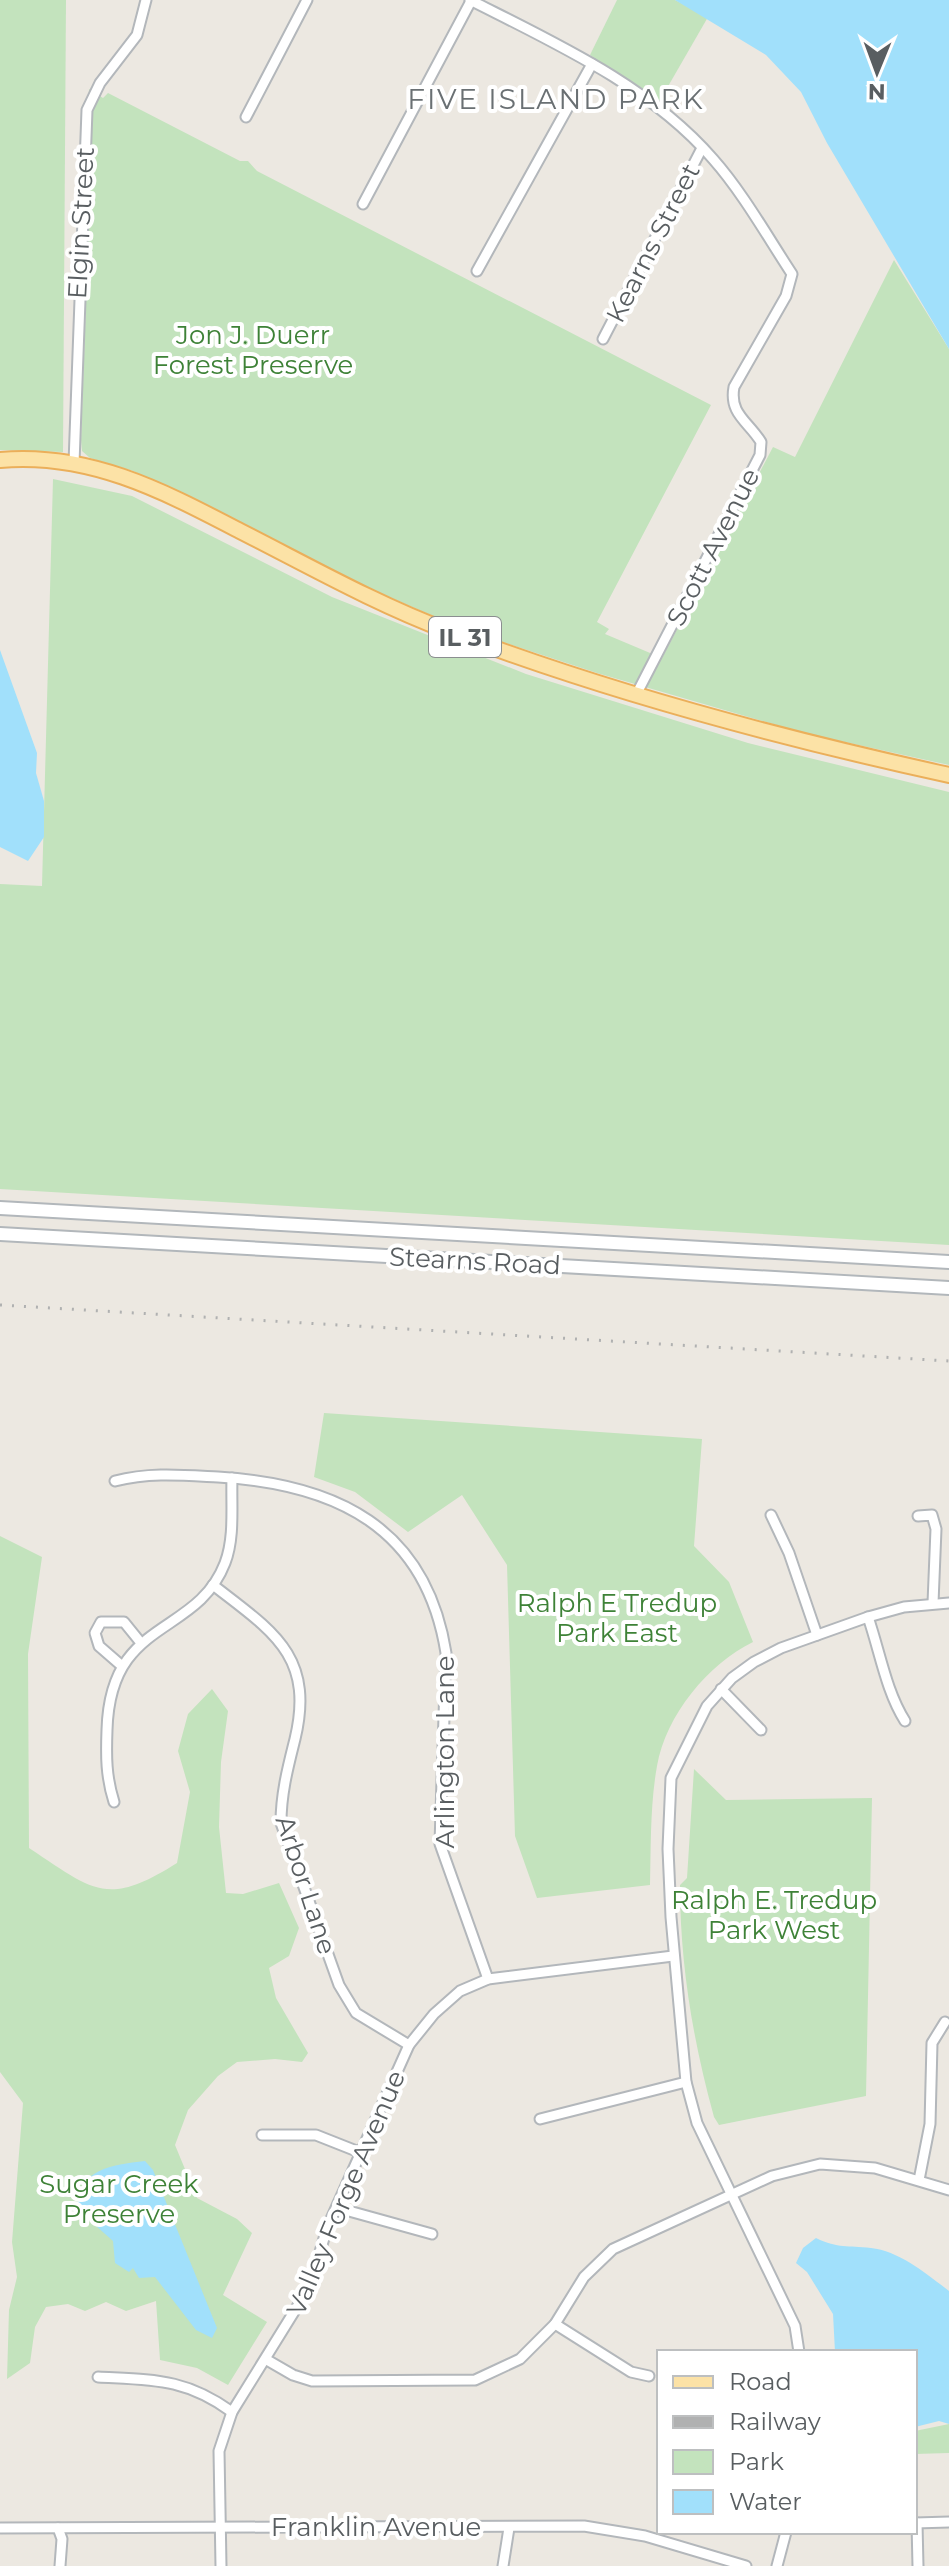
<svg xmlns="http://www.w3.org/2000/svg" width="949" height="2566" viewBox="0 0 949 2566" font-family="Montserrat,sans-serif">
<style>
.green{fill:#c3e3bd}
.water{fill:#a1e0fb}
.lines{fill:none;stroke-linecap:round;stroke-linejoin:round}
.street-casing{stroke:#b3b7bb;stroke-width:13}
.secondary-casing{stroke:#b2b7bb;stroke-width:16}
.primary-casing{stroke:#ebaf5a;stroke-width:18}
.street{stroke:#fff;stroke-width:9}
.secondary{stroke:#fff;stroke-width:12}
.primary{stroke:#fce2a6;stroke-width:14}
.rail{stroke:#b0b1b1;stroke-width:3;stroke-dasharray:2 10;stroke-linecap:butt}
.labels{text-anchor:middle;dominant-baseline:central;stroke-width:8;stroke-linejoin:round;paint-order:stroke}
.shield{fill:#fff;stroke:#8b8e90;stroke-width:2}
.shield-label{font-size:24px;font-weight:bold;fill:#595e61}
.street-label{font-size:26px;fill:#595e61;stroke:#fff}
.park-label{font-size:26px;fill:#3e8237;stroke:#fff}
.neighbourhood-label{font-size:28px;letter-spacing:2px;fill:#6a7073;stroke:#fff}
</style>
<rect width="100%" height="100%" fill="#ece8e1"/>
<!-- green -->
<g class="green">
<polygon points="0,0 66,0 63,452 0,450"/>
<polygon points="617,0 675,0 708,17 659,102 590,55"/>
<polygon points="89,89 103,98 108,93 240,161 248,161 257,171 711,405 597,622 609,629 605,634 662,658 773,447 795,457 894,260 949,349 949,765 804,733 597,673 463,629 364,586 133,471 90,458 82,451 81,440 87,276 82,275"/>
<polygon points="53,479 132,496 332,597 526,674 748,743 949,792 949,1245 0,1189 0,884 42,886"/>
<path d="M324,1413L702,1439L694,1546L729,1582L753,1642C708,1664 666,1715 657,1766C650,1805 651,1846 650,1885L537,1898L515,1836L507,1565L462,1495L408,1532L355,1492L314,1477Z"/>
<path d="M0,1536L42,1557L28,1654L29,1848C93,1890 106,1908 177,1863L190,1792L178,1751L188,1714L212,1689L228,1711L221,1762L219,1827L226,1893L243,1894L279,1883L299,1928L289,1956L269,1968L276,1998L308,2053L302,2062L275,2059L237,2062L218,2076L188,2110L175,2145L197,2198L237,2219L252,2233L223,2295L267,2322L228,2385L197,2368L160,2360L156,2301L126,2311L106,2302L85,2311L68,2304L46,2307L35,2327L30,2363L7,2379L9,2310L17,2277L12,2242L23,2103L0,2072Z"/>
<path d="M694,1769L726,1800L872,1798L866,2096L719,2125L714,2117C693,2041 680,1964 680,1885L687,1878Z"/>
<polygon points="949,2424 949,2453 915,2454 915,2431"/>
</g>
<!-- water -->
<g class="water">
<polygon points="675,0 949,0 949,349 827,143 801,92 766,55"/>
<polygon points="0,650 37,753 36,773 44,801 44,837 28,861 0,847"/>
<path d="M145,2161L153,2170L217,2328L212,2338L196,2330L155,2277L139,2278L133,2268L129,2272L115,2263L113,2241L77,2209C79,2168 111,2165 145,2161Z"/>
<path d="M816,2238C839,2249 847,2245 871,2248C899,2251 927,2274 949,2291V2424L939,2421L915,2427V2352H835L833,2314L807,2272L796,2263L803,2248Z"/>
</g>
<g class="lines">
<!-- street casing -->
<g class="street-casing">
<g id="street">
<path d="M470,0C555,43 650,86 713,159C743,193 767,236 792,274L786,296L734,387C729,414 748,421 761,442L760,455L636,695"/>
<polyline points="246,117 307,0"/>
<polyline points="363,204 471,1"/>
<polyline points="477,271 592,64"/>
<polyline points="603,339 702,148"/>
<polyline points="74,463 87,110 100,83 137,35 146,0"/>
<path d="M115,1481C150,1472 181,1475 218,1477C336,1484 426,1527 446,1653L440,1844L488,1979"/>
<polyline points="771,1515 789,1553 817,1635"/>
<polyline points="918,1516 932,1515 936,1529 933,1603"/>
<path d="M213,1585C272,1631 315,1655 295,1739C288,1767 281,1793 281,1823L339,1985L356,2013L409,2045"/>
<path d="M868,1617C880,1652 886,1691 905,1721"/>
<polyline points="122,1666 99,1646 95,1633 101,1622 124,1622 141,1643"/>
<polyline points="721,1689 761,1730"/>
<path d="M114,1802C106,1777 106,1756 107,1730C110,1617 196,1638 225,1563C235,1537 231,1505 232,1478"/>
<polyline points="540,2119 686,2082"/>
<polyline points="262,2135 316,2135 359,2152"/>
<polyline points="919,2180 930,2124 932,2043 945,2022"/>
<polyline points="338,2208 432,2234"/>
<polyline points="555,2324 631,2372 649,2376"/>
<polyline points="799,2352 795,2326 697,2123 686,2082 671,1917 668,1849 671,1778 707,1706 732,1678 754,1662 781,1648 868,1617 904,1607 949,1603"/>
<polyline points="267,2360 293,2375 312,2381 475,2380 520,2359 555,2324 584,2277 613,2249 772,2176 820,2164 875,2168 949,2190"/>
<path d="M98,2377C153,2380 185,2378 232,2412"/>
<polyline points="915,2523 949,2522"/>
<polyline points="917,2523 918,2566"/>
<polyline points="0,2528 584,2526 645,2536 746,2566"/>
<polyline points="58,2528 62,2539 60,2566"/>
<polyline points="221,2566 219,2451 232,2412 310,2286 327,2228 409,2045 434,2014 460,1991 488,1979 673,1956"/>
<polyline points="503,2566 509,2528"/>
<polyline points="777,2566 786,2532"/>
</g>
</g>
<!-- secondary casing -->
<g class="secondary-casing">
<g id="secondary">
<polyline points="0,1208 949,1262"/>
<polyline points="0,1234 949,1288"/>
</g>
</g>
<!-- primary casing -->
<g class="primary-casing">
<path id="primary" d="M0,460C90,452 163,491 240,531C309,566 376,604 448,631C610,693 780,738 949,775"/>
</g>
<!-- street -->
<use href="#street" class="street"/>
<!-- secondary -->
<use href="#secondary" class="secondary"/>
<!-- primary -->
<use href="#primary" class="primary"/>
<!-- rail -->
<polyline class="rail" points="0,1305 949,1361"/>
</g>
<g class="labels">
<!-- shield labels -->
<rect class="shield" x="429" y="617" width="72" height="40" rx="6"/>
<g class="shield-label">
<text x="465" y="637">IL 31</text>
</g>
<!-- street labels -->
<g class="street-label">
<text transform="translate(81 223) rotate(-87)">Elgin Street</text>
<text transform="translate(653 243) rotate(-63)">Kearns Street</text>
<text transform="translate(713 547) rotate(-63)">Scott Avenue</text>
<text transform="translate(475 1261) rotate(3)">Stearns Road</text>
<text transform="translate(445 1752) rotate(-90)">Arlington Lane</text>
<text transform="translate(306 1885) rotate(72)">Arbor Lane</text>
<text transform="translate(346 2193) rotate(-67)">Valley Forge Avenue</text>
<text x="376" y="2527">Franklin Avenue</text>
</g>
<!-- park labels -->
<g class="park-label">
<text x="253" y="335">Jon J. Duerr<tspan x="253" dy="30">Forest Preserve</tspan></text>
<text x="617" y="1603">Ralph E Tredup<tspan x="617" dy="30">Park East</tspan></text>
<text x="774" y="1900">Ralph E. Tredup<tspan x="774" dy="30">Park West</tspan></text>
<text x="119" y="2184">Sugar Creek<tspan x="119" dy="30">Preserve</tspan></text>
</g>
<!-- neighbourhood labels -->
<g class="neighbourhood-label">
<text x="556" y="99">FIVE ISLAND PARK</text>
</g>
</g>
<!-- legend -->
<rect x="657" y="2350" width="260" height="184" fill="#ffffff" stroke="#bdbfc0" stroke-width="2"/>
<rect x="673" y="2376" width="40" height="12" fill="#fce2a6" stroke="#bdbfc0" stroke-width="2"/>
<text x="729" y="2390" font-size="24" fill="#595e61">Road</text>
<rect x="673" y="2416" width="40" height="12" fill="#b0b1b1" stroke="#bdbfc0" stroke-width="2"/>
<text x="729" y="2430" font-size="24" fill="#595e61">Railway</text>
<rect x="673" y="2450" width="40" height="24" fill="#c3e3bd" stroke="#bdbfc0" stroke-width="2"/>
<text x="729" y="2470" font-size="24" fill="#595e61">Park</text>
<rect x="673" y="2490" width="40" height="24" fill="#a1e0fb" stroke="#bdbfc0" stroke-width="2"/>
<text x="729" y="2510" font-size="24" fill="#595e61">Water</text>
<!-- north arrow -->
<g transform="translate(877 72) rotate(181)" stroke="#ffffff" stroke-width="6" paint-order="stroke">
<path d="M0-6L14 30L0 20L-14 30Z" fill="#595e61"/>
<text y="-12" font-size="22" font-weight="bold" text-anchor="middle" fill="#595e61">N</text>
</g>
</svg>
